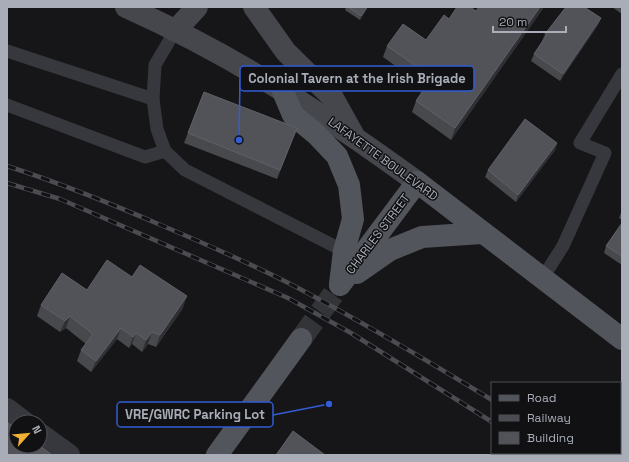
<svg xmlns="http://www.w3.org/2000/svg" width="629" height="462" viewBox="0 0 629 462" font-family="'Space Grotesk',sans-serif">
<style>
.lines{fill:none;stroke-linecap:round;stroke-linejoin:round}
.primary-tunnel{stroke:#333438;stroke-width:22;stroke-dasharray:22 11;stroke-linecap:butt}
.lane{stroke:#37383d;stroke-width:13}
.street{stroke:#37383d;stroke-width:22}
.secondary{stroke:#45474d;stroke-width:22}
.primary{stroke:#53555c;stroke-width:22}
.rail-casing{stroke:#4a4c52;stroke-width:4.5}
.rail{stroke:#111113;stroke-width:3;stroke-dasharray:9;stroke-linecap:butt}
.wall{fill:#47494d}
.shaded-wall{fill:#2f3033}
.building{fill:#525359;stroke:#5f6168}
.labels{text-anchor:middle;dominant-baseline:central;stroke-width:3;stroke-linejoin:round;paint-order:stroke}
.street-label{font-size:12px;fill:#a8adb8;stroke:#111113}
.leader{fill:none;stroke:#325cd3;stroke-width:1.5}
.callout-dot{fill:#325cd3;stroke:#111113;stroke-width:1.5}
.callout{fill:#111113;stroke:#325cd3;stroke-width:1.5}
.callout-label{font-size:13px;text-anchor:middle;font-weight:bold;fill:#a8adb8}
</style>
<rect width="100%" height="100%" fill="#161618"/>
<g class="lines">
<!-- primary-tunnel -->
<polyline class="primary-tunnel" points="301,339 340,285"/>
<!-- lane -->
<g class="lane">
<polyline points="175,31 155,65 153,99 157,129 165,151 185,170 344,251"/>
<polyline points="7,51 153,99"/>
<polyline points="7,105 145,157 165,151"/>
<polyline points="542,279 563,246 605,153 580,143 622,74"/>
</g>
<!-- street -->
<g class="street">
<polyline points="7,409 24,422"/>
<polyline points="40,434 69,455"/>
</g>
<!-- secondary -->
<g class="secondary">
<path d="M126,7C231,54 324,114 417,182"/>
<polyline points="254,7 286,52 333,98 353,134"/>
<polyline points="175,31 197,7"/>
</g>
<!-- primary -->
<g class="primary">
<polyline points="282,89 293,115 316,134 337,156 349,185 353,219 344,251 340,284"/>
<polyline points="357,273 390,250 422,237 482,233"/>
<polyline points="340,285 417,182 622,339"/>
<polyline points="217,455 301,339"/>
</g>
<!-- rail casing -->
<g class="rail-casing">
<g id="rail">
<path d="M7,166C60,183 112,204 163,226C208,245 254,265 298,288C364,323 428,361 492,400"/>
<polyline points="7,183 60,199 288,298 351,333 492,422"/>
<polyline points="536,453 539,455"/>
<polyline points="565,453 567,455"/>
</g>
</g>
<!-- rail -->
<use href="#rail" class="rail"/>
</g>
<!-- wall -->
<g class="wall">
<polygon points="346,7 368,7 360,20 345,10"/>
<polygon points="479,7 544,7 451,140 412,112 416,101 425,87 383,57 387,46 426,40 449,19 476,11"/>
<polygon points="612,7 622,7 622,14"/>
<polygon points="601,18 598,25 560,81 531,61 534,54 542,41 545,34"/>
<polygon points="204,92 297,128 277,179 184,143"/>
<polygon points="557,143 555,150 516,202 485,177 488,170"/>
<polygon points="622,210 622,220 619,218"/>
<polygon points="622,223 622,265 604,253 606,246"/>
<polygon points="132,277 183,308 156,347 148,344 142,352 132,344 129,348 117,339 91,372 77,361 81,350 86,344 66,328 60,332 37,316 41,305"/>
</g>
<!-- shaded-wall -->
<g class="shaded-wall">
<polygon points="367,7 368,7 360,20 361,16"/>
<polygon points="540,7 544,7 451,140 455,128"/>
<polygon points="601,18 598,25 560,81 563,74"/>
<polygon points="557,143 555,150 516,202 518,195"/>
<polygon points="187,296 183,308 156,347 160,335"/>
<polygon points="70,316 66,328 60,332 65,321"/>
<polygon points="121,328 117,339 91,372 96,361"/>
<polygon points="152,332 148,344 142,352 146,340"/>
<polygon points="136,333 132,344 129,348 133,337"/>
</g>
<!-- building -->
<g class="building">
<polygon points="348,7 367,7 361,16"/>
<polygon points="457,7 470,7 476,11 479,7 540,7 455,128 416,101 432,77 387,46 403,24 426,40 444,15 449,19"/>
<polygon points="566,7 584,7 601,18 563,74 534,54 547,35 545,34"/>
<polygon points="204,92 297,128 280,170 188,133"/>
<polygon points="525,119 557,143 518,195 488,170"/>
<polygon points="622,223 622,256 606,246"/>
<polygon points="107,260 132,277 140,265 187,296 160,335 152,332 146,340 136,333 133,337 121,328 96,361 81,350 93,334 70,316 65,321 41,305 62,273 87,290"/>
<polygon points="8,423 16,428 16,446 40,446 52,455 7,455 7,425"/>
<polygon points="293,431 325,455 276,455"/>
</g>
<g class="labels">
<!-- street labels -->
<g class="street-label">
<text transform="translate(383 159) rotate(36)">LAFAYETTE BOULEVARD</text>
<text transform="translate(378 234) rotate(-53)">CHARLES STREET</text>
</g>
</g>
<!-- callouts -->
<path class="leader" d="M239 140L240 79M329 404L273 415"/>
<g class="callout-dot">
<circle cx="239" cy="140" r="4"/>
<circle cx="329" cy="404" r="4"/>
</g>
<g class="callout">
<rect x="240" y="66" width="234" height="25" rx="4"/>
<rect x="117" y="402" width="156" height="25" rx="4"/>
</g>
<g class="callout-label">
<text x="357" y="83">Colonial Tavern at the Irish Brigade</text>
<text x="195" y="419">VRE/GWRC Parking Lot</text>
</g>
<!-- border -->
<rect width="629" height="462" fill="none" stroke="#a8adb8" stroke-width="16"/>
<!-- legend -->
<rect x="491" y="382" width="130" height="72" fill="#111113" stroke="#4d4f55"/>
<rect x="499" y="395" width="20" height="6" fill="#53555c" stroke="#4d4f55"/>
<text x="527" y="402" font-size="12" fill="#a8adb8">Road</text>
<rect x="499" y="415" width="20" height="6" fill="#4a4c52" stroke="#4d4f55"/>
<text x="527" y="422" font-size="12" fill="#a8adb8">Railway</text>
<rect x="499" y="432" width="20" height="12" fill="#525359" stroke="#4d4f55"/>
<text x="527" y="442" font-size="12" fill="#a8adb8">Building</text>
<!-- north arrow -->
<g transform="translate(28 434) rotate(63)"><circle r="19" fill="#111113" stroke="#4d4f55"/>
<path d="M0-3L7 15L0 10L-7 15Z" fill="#f2b134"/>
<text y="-6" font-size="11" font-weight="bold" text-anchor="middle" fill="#a8adb8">N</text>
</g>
<!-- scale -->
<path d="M493 26v6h73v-6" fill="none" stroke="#a8adb8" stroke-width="2"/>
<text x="499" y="26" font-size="12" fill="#a8adb8" stroke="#111113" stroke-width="3" paint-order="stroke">20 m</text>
</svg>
